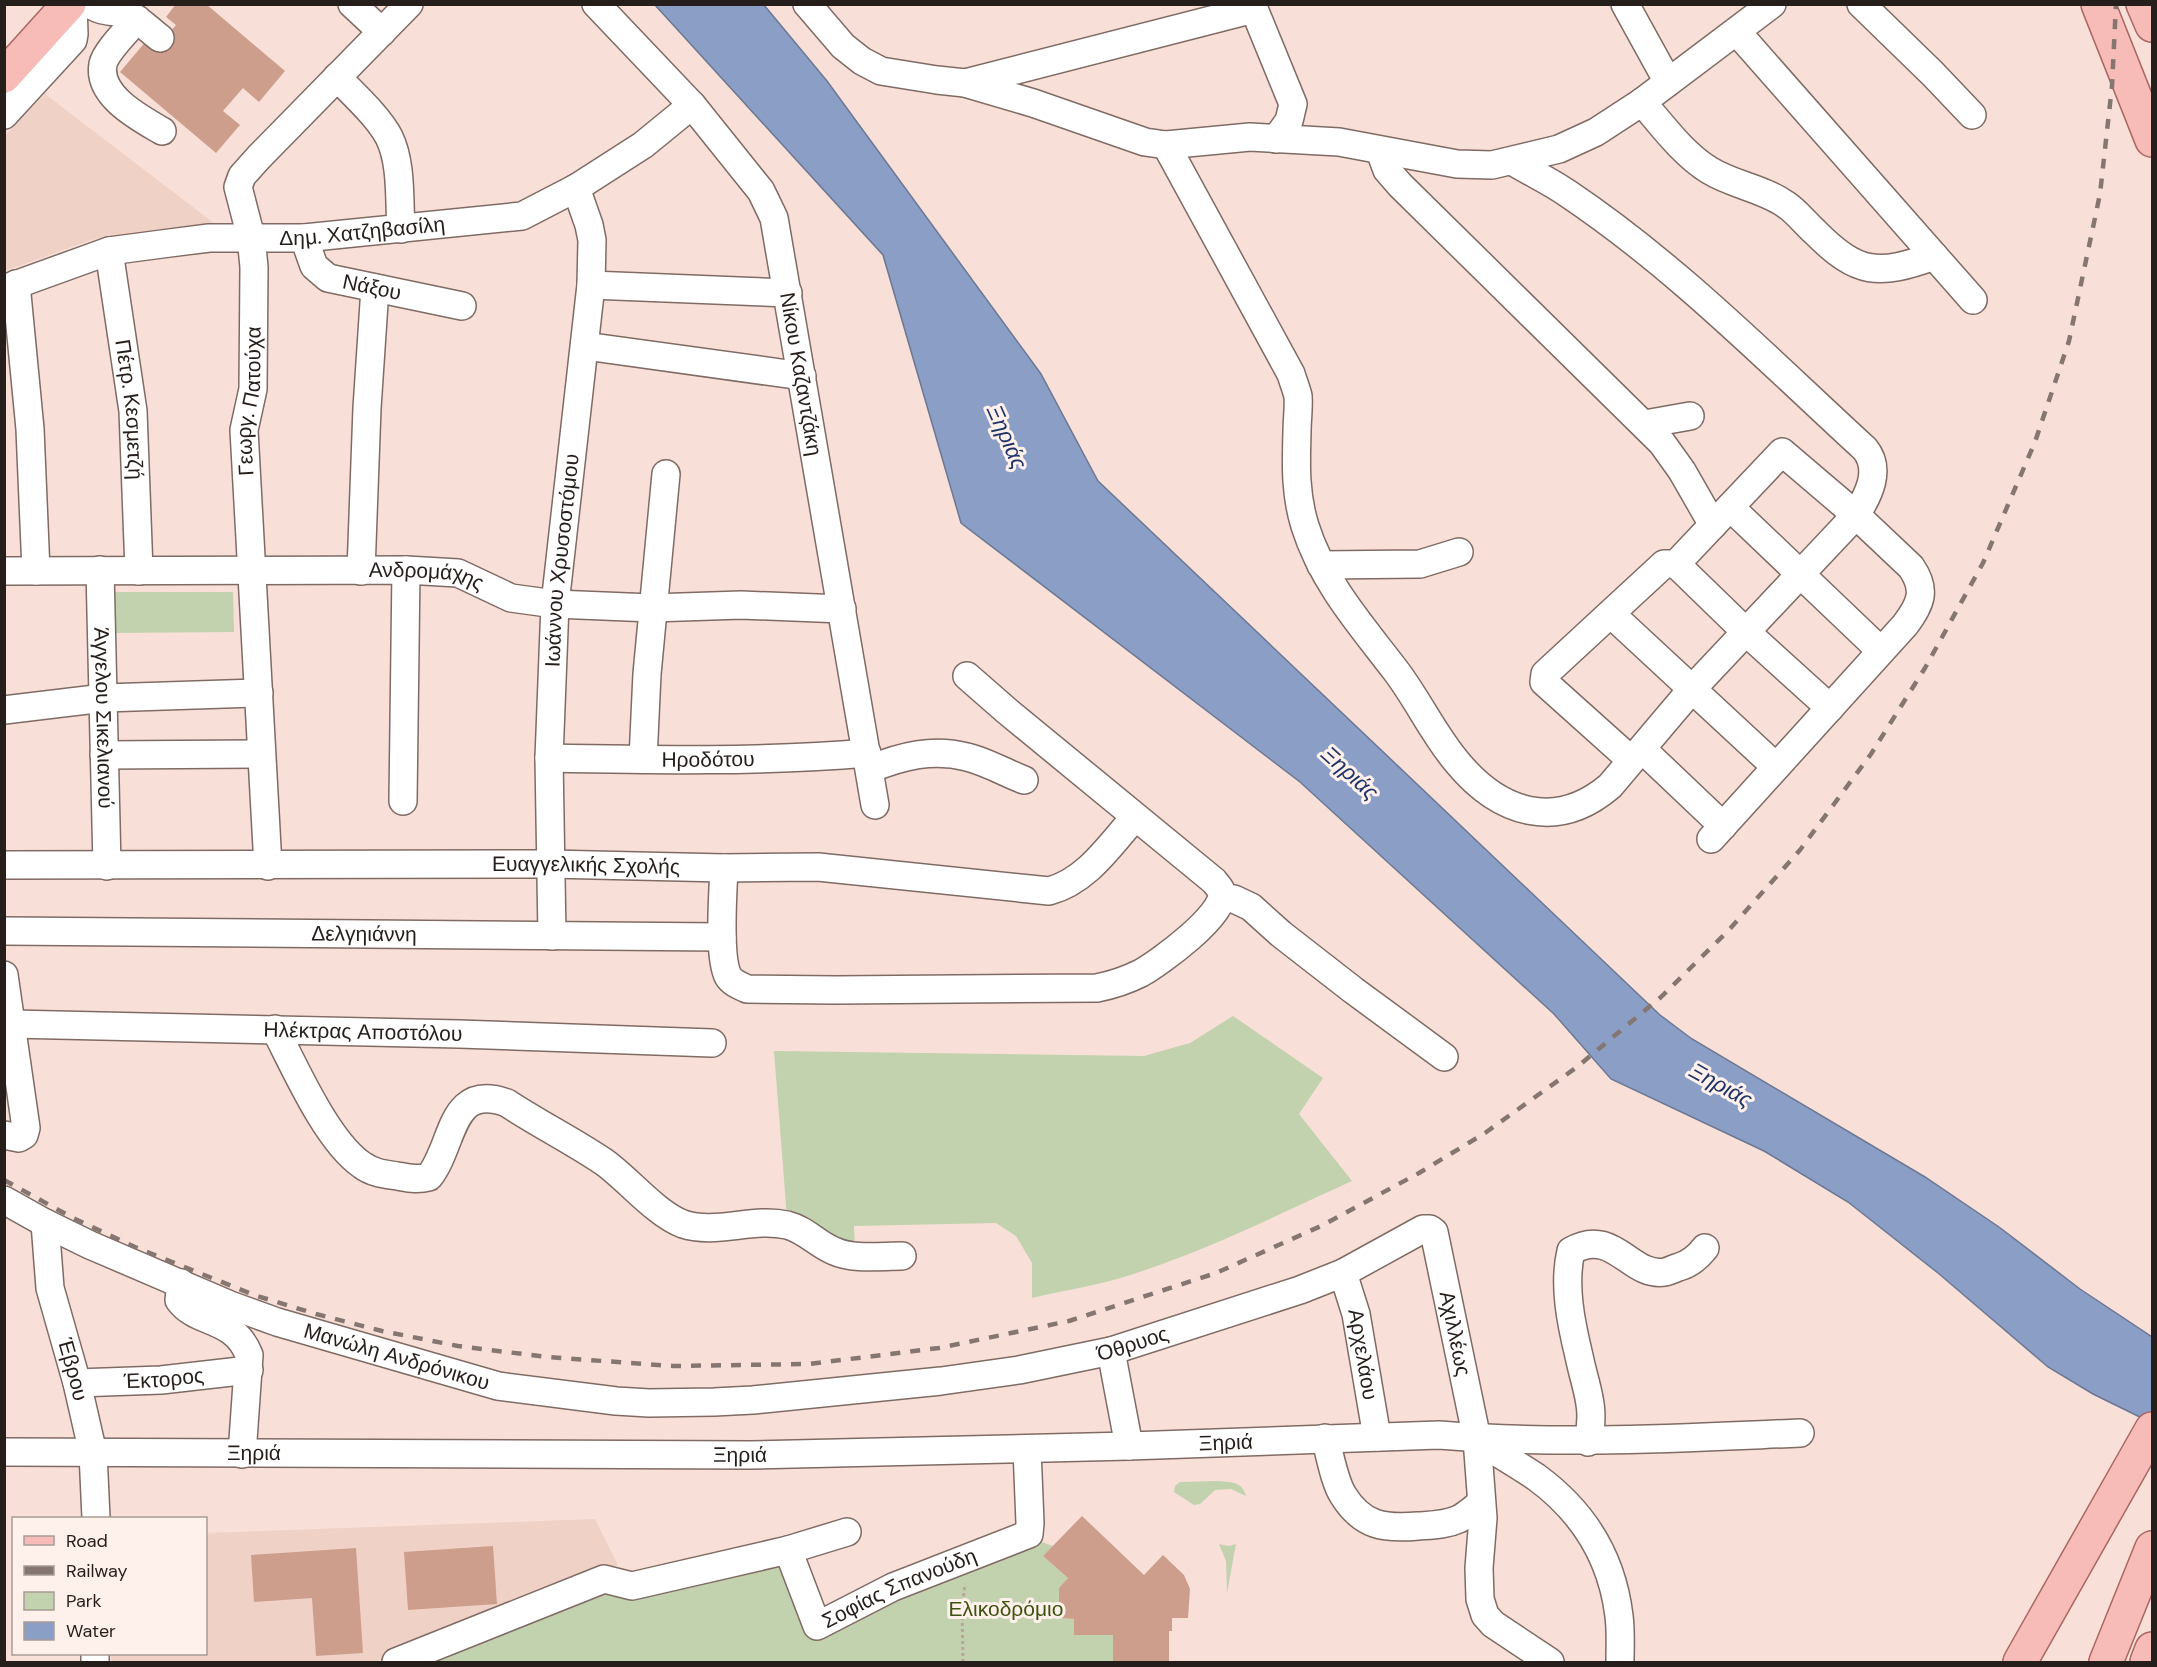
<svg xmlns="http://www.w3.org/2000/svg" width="2157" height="1667" viewBox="0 0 2157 1667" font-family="'DM Sans',sans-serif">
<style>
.built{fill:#f0d1c6}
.green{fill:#c2d1ae}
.water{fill:#8a9ec6;stroke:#6c7893;stroke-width:1.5}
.building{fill:#ce9e8c}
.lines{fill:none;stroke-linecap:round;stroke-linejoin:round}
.minor-casing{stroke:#7f6b64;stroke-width:30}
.major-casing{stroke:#aa6762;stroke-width:36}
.path{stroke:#b7a49d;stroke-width:3;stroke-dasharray:3 3;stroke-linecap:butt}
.minor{stroke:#fff;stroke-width:27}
.major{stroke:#f7bbb8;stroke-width:33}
.rail{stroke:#867671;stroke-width:4.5;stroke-dasharray:10 10;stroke-linecap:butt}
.labels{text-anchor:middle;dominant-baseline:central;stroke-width:6;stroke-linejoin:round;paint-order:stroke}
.street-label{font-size:21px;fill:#261e1b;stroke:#fef0ea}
.park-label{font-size:21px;fill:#3e5310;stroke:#fef0ea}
.water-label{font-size:22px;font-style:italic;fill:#1f3467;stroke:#fef0ea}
</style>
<rect width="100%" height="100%" fill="#f8e0d8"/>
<!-- built -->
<g class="built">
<polygon points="45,94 219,227 185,227 150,231 91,240 5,271 4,137"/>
<polygon points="595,1519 618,1565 375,1662 112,1662 110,1654 206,1654 206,1533"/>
</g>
<!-- green -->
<g class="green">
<polygon points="108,592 233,592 234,632 109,633"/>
<path d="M1233,1016L1323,1078L1299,1114L1352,1181C1275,1216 1198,1255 1117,1279C1089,1287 1060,1291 1032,1298V1263L1016,1236L996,1223L854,1226L855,1250L787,1218L774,1051L1144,1056L1190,1043Z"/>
<path d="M1217,1481C1231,1482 1242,1481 1246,1496L1231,1489L1215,1490L1200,1504L1194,1505L1174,1492L1175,1486L1180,1482Z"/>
<polygon points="1036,1540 1053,1546 1043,1556 1068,1578 1059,1588 1059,1618 1074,1619 1074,1635 1113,1635 1113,1662 409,1662 604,1584 784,1556 817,1631"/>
<polygon points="1219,1544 1229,1546 1236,1544 1227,1593 1226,1561"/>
</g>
<!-- water -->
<polygon class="water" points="655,5 764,5 827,81 1041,374 1098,481 1660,1015 1692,1039 1925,1177 1999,1227 2080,1289 2152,1337 2152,1423 2093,1394 2048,1367 1938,1273 1848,1202 1764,1151 1611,1079 1554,1014 1300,782 961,523 883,255"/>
<!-- building -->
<g class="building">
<polygon points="176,4 206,4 285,71 259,102 243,88 223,111 240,125 216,153 120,72 147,40 156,48 176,25 166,17"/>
<polygon points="1082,1516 1144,1575 1163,1555 1184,1575 1190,1589 1188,1618 1172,1618 1172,1631 1169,1631 1169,1662 1113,1662 1113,1635 1074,1635 1074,1619 1059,1618 1059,1588 1068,1578 1043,1556"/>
<polygon points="493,1546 497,1604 408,1610 404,1552"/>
<polygon points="356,1548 363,1653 316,1656 312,1598 254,1602 251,1555"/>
</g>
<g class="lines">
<!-- minor casing -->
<g class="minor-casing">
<g id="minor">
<path d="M90,4C101,13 115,10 128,15C140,19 150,31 160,38"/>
<polyline points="352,4 382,32"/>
<path id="s1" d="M596,4L692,105L761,191L774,218L875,805"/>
<polyline points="807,4 843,46 862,61 881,71 937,80 965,83 1033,103 1145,142 1166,145 1250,137 1339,142 1457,164 1492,165 1559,149 1596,132 1642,102 1772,4"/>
<polyline points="1252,4 1293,104 1289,121 1276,139"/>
<polyline points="1625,4 1668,82"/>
<polyline points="1861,4 1933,74 1972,115"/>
<path d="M137,19C128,30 106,51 103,64C97,96 140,118 162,131"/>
<polyline points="1737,32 1973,300"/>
<path d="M337,77C353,94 378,116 389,137C402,163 399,200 401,229"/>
<polyline points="965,83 1254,9"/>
<path d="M1642,102C1662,125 1683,154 1709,170C1733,185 1762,188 1785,204C1796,211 1805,223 1815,232C1858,275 1878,276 1934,256"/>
<polyline points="4,115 73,40 74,34 73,4"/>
<path d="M1166,145L1291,374C1293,381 1296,388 1298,396C1299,407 1297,420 1297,432C1296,465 1295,494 1305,526C1323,583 1361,625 1396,671C1418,700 1434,735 1457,762C1499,813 1556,832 1610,786L1692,689L1856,515C1868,496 1882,470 1865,449C1769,361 1676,266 1567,193C1550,181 1530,172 1512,161"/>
<polyline points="1380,151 1387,170 1400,185 1662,443 1682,471 1713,525"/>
<path id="s2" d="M304,238L314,266L328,278L462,306"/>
<path id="s3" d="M109,251L133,411L139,571"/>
<polyline points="16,284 30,429 36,571"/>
<polyline points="591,285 788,293"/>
<path id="s4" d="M4,289L109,251L162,244L209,238H304L522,216L576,188L643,145L692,105"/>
<polyline points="585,346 802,376"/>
<polyline points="1645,424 1690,416"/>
<polyline points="1730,507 1881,651"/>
<polyline points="1676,564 1746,632 1830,708"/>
<polyline points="1321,565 1420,564 1459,552"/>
<path id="s5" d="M100,570L107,866"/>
<path id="s6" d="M4,571L406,570L458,573L511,598L555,604L652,608L741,605L842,609"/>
<polyline points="361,571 367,408 375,288"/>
<polyline points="1611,614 1776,767"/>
<polyline points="4,710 104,698 259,693"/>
<polyline points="1642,749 1723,826"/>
<polyline points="104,755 261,754"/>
<path id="s7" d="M549,758C654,760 762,762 867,753"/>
<polyline points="643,759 647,674 666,474"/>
<path d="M1631,760L1544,682L1545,674L1664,564H1676L1782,452L1856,515L1911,567C1927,590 1921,604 1905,625L1711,839"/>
<path d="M870,769C902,756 933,748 967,757C987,762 1006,773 1024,780"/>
<polyline points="403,801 406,570"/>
<path id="s8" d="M4,865L550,864L724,868L818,867L1049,891C1087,881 1110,845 1135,817"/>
<path id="s9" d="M268,866L244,430L253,389L254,267L251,237L238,187L242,176L259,157L409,4"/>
<path d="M724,868C723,892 718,956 728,976C732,983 741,986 747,989L836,990L1097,988C1112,985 1127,980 1141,973C1159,963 1225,915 1222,893C1221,889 1217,885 1214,881L1007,711L967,676"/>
<polyline points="1222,897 1234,899 1251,907 1281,934 1353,990 1444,1057"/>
<path id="s10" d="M4,931L722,937"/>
<path id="s11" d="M552,936L549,758L555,604L591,285L592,240L589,225L576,188"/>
<polyline points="4,975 26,1128 24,1135 19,1138 4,1135"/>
<path id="s12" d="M12,1024L459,1034L712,1043"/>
<path d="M275,1029C295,1068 327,1141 362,1165C373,1173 384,1174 397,1176C409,1178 417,1180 429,1177C455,1144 449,1082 507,1103C539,1124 573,1141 604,1162C628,1179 656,1214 683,1224C716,1235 753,1217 787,1225C806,1230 817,1244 834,1251C854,1260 880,1256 902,1256"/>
<path id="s13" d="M4,1200L45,1223L90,1245L230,1305L277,1322L498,1386L616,1401L649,1403L714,1402L753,1400L941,1381L1019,1370L1111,1351L1300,1290L1343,1273L1423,1229H1430L1434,1232L1477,1439L1483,1518L1479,1568L1480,1599L1485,1615L1493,1624L1550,1662"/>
<path id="s14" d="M45,1223L50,1288L77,1383L93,1453L96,1518"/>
<path id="s15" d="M1343,1273L1356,1314L1377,1437"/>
<path d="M181,1283L179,1300C197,1325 234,1316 249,1355L242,1454"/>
<polyline points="1111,1351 1129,1446"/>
<path id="s16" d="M77,1383L161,1380L249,1370"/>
<path d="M1325,1438C1330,1454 1334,1481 1343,1495C1362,1526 1384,1529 1418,1526C1432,1525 1446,1525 1459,1519C1467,1515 1474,1508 1481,1503"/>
<path d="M1478,1440C1497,1453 1517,1464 1536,1477C1584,1512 1612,1558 1619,1616C1621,1631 1620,1647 1620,1662"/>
<path d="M1588,1442C1596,1406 1586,1390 1579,1356C1571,1323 1563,1285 1571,1251C1614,1226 1630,1278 1665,1272C1670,1271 1675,1268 1679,1267C1689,1264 1698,1257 1705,1248"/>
<path id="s17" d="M4,1452L751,1455L1129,1446L1439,1435C1559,1445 1679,1438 1800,1433"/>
<polyline points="788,1550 847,1532"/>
<polyline points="95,1662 95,1654"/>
<path id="s18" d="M396,1662L604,1579L632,1586L788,1550L817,1626L893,1587L1029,1534L1030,1523L1027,1449"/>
</g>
</g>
<!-- major casing -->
<g class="major-casing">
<g id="major">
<polyline points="2098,4 2152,140"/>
<polyline points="2143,4 2152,25"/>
<polyline points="4,76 69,4"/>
<polyline points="2020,1662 2152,1429"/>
<polyline points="2106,1662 2152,1548"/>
<polyline points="2147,1662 2152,1649"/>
</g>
</g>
<!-- path -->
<polyline class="path" points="963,1662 962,1609 965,1584"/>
<!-- minor -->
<use href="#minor" class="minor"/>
<!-- major -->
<use href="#major" class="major"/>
<!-- rail -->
<polyline class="rail" points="4,1180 73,1218 135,1247 254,1295 316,1314 382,1331 458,1346 547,1357 673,1366 809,1364 939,1348 1069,1321 1216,1273 1321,1226 1419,1173 1485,1133 1577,1067 1661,997 1728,931 1800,850 1871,754 1925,668 1983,563 2035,442 2069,341 2100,194 2112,86 2116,4"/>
</g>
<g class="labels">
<!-- street labels -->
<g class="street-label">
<text stroke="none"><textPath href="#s4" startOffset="366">Δημ. Χατζηβασίλη</textPath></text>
<text stroke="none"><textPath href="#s2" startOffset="93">Νάξου</textPath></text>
<text stroke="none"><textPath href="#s1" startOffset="438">Νίκου Καζαντζάκη</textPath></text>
<text stroke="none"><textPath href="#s9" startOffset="466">Γεωργ. Πατούχα</textPath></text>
<text stroke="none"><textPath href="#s3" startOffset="160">Πέτρ. Κεσμετζή</textPath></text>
<text stroke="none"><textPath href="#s11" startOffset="376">Ιωάννου Χρυσοστόμου</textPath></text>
<text stroke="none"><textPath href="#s6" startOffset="423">Ανδρομάχης</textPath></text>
<text stroke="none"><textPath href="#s5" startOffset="148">Άγγελου Σικελιανού</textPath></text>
<text stroke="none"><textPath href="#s7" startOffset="159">Ηροδότου</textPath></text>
<text stroke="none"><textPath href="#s8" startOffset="582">Ευαγγελικής Σχολής</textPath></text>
<text stroke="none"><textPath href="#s10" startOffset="360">Δελγηιάννη</textPath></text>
<text stroke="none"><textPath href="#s12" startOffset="351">Ηλέκτρας Αποστόλου</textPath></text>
<text stroke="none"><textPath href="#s13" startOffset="1599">Αχιλλέως</textPath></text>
<text stroke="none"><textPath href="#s13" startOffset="1170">Όθρυος</textPath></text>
<text stroke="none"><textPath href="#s15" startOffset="84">Αρχελάου</textPath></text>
<text stroke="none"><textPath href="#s13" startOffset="424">Μανώλη Ανδρόνικου</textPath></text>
<text stroke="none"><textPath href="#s14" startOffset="150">Έβρου</textPath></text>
<text stroke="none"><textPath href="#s16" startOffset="87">Έκτορος</textPath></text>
<text stroke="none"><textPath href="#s17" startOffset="1222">Ξηριά</textPath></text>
<text stroke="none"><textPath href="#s17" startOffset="250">Ξηριά</textPath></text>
<text stroke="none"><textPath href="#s17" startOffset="736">Ξηριά</textPath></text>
<text stroke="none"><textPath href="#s18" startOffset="585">Σοφίας Σπανούδη</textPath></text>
</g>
<!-- park labels -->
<g class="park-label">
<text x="1006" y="1609">Ελικοδρόμιο</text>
</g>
<!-- water labels -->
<g class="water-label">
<text transform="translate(1007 437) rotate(66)">Ξηριάς</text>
<text transform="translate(1350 773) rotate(42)">Ξηριάς</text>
<text transform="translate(1721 1085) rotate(29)">Ξηριάς</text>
</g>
</g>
<!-- border -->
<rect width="2157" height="1667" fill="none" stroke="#261e1b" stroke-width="12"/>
<!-- legend -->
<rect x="12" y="1517" width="195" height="138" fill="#fef0ea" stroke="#a89c97" stroke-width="1.5"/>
<rect x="24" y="1536" width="30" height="9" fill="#f7bbb8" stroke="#a89c97" stroke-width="1.5"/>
<text x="66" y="1547" font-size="18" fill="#261e1b">Road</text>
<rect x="24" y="1566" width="30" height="9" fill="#867671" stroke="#a89c97" stroke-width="1.5"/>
<text x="66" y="1577" font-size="18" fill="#261e1b">Railway</text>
<rect x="24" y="1592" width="30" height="18" fill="#c2d1ae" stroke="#a89c97" stroke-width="1.5"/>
<text x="66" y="1607" font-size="18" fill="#261e1b">Park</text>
<rect x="24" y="1622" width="30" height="18" fill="#8a9ec6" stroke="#a89c97" stroke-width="1.5"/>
<text x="66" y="1637" font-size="18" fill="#261e1b">Water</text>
</svg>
